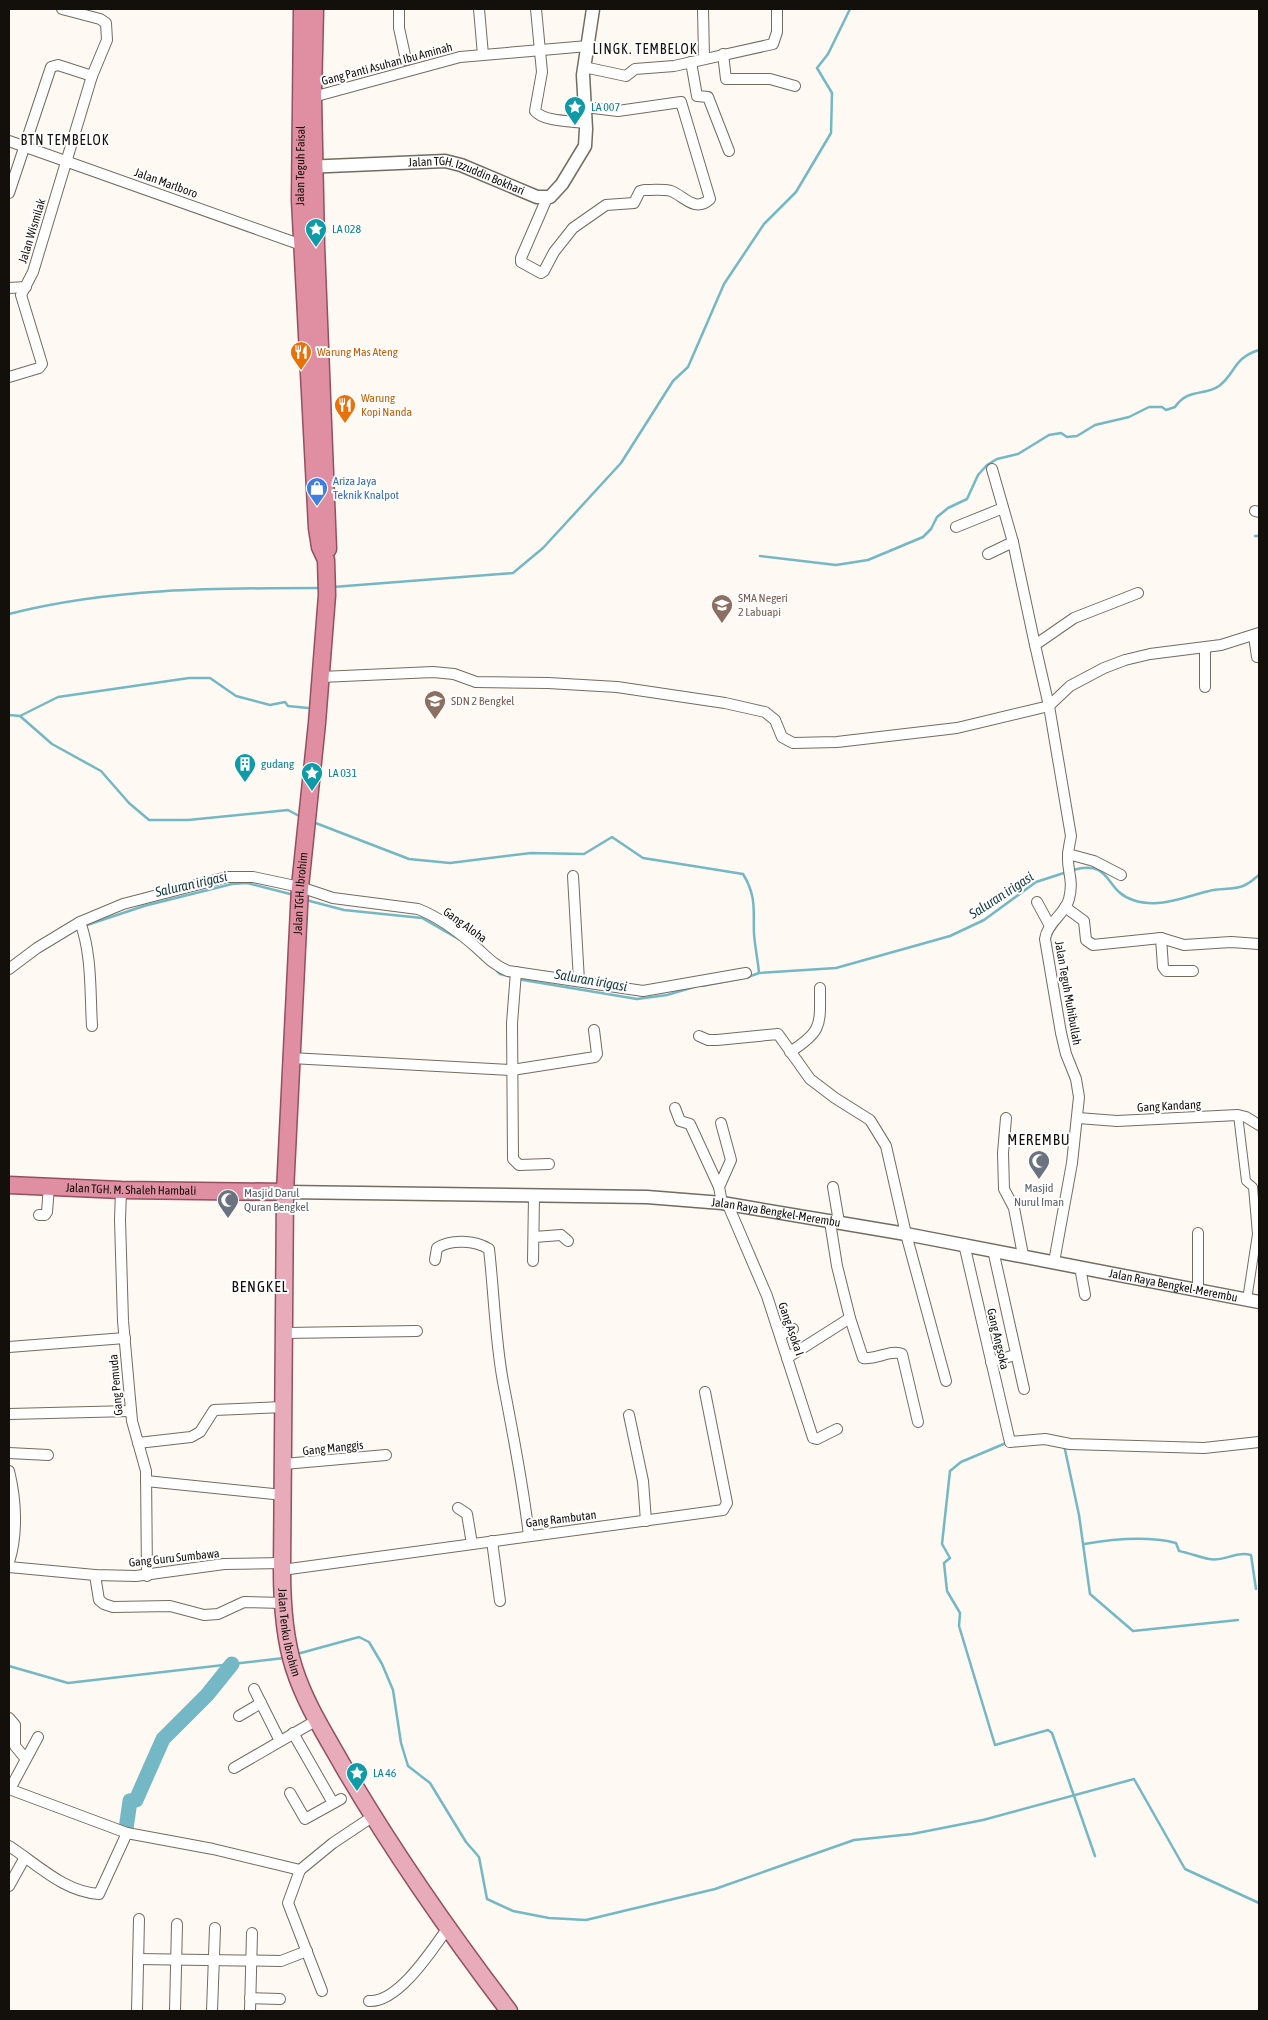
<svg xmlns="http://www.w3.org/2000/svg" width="1268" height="2020" viewBox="0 0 1268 2020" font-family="'Asap Condensed',sans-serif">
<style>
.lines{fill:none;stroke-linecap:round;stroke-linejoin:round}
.stream{stroke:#73b8c4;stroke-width:2.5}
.river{stroke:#73b8c4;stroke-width:15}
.pedestrian-casing{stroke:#736c61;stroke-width:10}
.minor-casing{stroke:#736c61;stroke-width:12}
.tertiary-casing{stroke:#736c61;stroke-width:15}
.primary-casing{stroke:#93505f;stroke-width:19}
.trunk-casing{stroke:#93505f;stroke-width:19}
.pedestrian{stroke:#fff;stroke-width:8}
.minor{stroke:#fff;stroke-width:10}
.tertiary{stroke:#fff;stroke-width:12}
.primary{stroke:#e8abb9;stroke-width:16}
.trunk{stroke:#e08fa2;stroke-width:16}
.labels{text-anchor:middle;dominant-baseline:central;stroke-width:4;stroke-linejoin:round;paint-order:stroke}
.street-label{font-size:12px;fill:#13100c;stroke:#fff}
.culture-label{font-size:12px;fill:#0d838f;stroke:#fff;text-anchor:start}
.food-label{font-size:12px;fill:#c56008;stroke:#fff;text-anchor:start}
.shop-label{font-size:12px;fill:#366cbe;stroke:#fff;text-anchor:start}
.education-label{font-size:12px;fill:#785e54;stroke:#fff;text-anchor:start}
.worship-label{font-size:12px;fill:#5b616d;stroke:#fff}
.neighbourhood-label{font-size:14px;letter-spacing:1px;fill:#13100c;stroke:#fff}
.water-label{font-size:14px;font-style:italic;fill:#193c41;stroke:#fff}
.quarter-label{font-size:15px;letter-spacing:1px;fill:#13100c;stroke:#fff}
</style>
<rect width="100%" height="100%" fill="#fef9f2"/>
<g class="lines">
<!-- stream -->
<g class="stream">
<polyline points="1255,536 1259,536"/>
<path d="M760,556L836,565L868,560L923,537L931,529L937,517L948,508L967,499L978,475L987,465L997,459L1018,454L1049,435L1061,433L1067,437L1077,436L1095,425L1129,417L1149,407H1162L1166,410L1175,407C1188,388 1205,396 1219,386C1236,373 1233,358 1259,350"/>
<polyline points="333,587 513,573 543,548 621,463 673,381 688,367 724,284 764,224 796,192 831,133 832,93 817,68 828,54 850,9"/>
<path d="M9,614C110,588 216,588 320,588"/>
<polyline points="9,715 20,716 52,744 101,771 129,803 149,820 188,820 288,810 301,817"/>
<polyline points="20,716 58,697 189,678 210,678 236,696 270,705 285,702 288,706 308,708"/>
<path d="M313,822L409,859L450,863L531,853L584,854L612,837L643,858L743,874C757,897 753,910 754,934C755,947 758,961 759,973"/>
<path d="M1073,870C1113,859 1104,891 1133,900C1159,909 1184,897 1209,891C1219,888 1233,890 1243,886C1249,884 1254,879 1259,875"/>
<polyline points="306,900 344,910 422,918 462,941"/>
<polyline points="84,926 144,906 232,884 247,883 294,895"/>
<polyline points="497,971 500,974 512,977"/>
<polyline points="748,977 759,973 836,968 950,936 984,920 1036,882 1067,872"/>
<polyline points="517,979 637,999 667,995 694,987"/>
<polyline points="702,986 738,979"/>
<polyline points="1006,1443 961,1462 950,1471 942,1544 950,1558 944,1563 947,1591 960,1613 959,1626 995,1745 1048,1730 1052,1733 1095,1856"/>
<polyline points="1064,1445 1079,1515 1090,1594 1133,1631 1238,1620"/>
<path d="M1084,1544C1113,1539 1148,1536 1176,1543L1179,1551C1189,1553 1199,1557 1209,1559C1225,1562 1234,1551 1251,1555L1256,1589"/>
<polyline points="297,1654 359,1637 369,1642 382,1664 393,1690 401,1743 408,1766 430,1783 466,1842 479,1857 487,1899 513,1911 549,1918 586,1920 715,1889 854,1840 912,1834 983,1820 1134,1779 1185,1869 1259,1903"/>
<polyline points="9,1666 68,1683 284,1658"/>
</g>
<!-- river -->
<polyline class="river" points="126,1829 130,1801 136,1800 163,1739 207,1695 232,1664"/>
<!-- pedestrian casing -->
<g class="pedestrian-casing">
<polyline id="pedestrian" points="1238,1115 1246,1181 1253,1187 1257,1234 1247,1300"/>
</g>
<!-- minor casing -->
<g class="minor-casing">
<g id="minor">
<polyline points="62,9 100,19 106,23 107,40 92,76"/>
<polyline points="399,9 399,28 406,60"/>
<polyline points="479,9 483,55"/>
<path d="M536,9L542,72L535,111C544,122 572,121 586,123"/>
<polyline points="703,9 704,58"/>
<polyline points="723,54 726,79 770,79 795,86"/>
<polyline points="691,62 697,96 708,97 729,151"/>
<polyline points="584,67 626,76 635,69 674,66 773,44 777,32 777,9"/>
<polyline points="313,97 460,57 588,46"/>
<polyline points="9,141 296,243 307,245"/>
<polyline points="9,193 51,67 58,65 92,76 33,272 21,295 42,364 39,368 9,377"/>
<path d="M547,198L521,258V262L541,273L544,271L554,252L573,228L606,205L634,203L640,191L644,190C652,190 664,189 671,191C684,196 695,213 710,199L681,102L618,111L585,107"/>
<polyline points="9,288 26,287"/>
<polyline points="992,469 1013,542 1035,645"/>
<polyline points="1255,511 1259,512"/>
<polyline points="956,527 1003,508"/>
<polyline points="988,554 1013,542"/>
<polyline points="1254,636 1257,657"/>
<polyline points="1205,648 1205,687"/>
<polyline points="321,677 433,672 454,674 476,682 548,683 617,687 725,703 765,712 775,720 782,737 793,743 837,742 957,728 1049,706 1070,686 1104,668 1125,660 1150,654 1221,645 1259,633"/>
<polyline points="1068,854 1094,861 1121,875"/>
<polyline points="573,876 579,981"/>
<polyline points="1037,902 1050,926"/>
<polyline points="1065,907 1084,921 1086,940 1093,945 1161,938 1184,945 1231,942 1259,944"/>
<path d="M80,922C92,954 90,992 92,1026"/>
<polyline points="1161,938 1163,967 1166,971 1193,971"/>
<path d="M9,969L37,948L80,922L123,904L227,877H253L300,887L333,898L418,909C439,917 460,933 477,948C487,957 495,966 508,971L643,991L746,973"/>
<polyline points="516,972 512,1023 513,1159 519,1165 549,1164"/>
<polyline points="699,1036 708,1040 717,1040 778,1034 810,1079 835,1098 870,1120 886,1146 906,1234 946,1381"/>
<path d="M790,1052C823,1031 820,1025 820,988"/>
<polyline points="291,1058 512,1070 595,1057 597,1054 594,1030"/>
<polyline points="675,1108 680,1121 690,1124 719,1187"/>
<polyline points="1006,1118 1003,1153 1004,1189 1014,1208 1023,1255"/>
<polyline points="1078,1118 1117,1121 1238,1115 1246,1117 1259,1125"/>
<polyline points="721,1123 731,1160 719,1187 722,1203"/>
<polyline points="833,1187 839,1222"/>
<polyline points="121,1190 120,1220 123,1321 132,1421 146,1471 147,1576"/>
<polyline points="728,1205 767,1296 813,1438 817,1439 837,1429"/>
<polyline points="39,1215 45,1215 47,1212 49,1186"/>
<polyline points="534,1237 561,1235 568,1241"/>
<polyline points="964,1244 1010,1442 1045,1439 1070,1444 1204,1448 1259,1442"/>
<polyline points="993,1250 1024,1389"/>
<path d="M435,1260L437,1248C451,1239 475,1240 489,1249C494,1293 495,1338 503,1382C513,1433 523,1484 529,1536"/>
<polyline points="533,1261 534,1196"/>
<path d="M1054,1262L1072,1163L1079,1097L1076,1079L1066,1054L1061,1033L1045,939C1047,923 1065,914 1069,899C1074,879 1067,872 1068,856C1068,849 1070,843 1071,836L1049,706L1035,645L1074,618L1138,593"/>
<polyline points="1080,1267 1085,1295"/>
<polyline points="1198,1290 1198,1233"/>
<path d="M850,1318L863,1358C876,1360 891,1349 902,1354L918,1422"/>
<polyline points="285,1333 417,1331"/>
<polyline points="780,1335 793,1329"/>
<polyline points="9,1347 125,1338"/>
<polyline points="787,1358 850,1318 837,1266 830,1222"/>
<polyline points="991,1362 1015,1355"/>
<polyline points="9,1414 131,1411"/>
<polyline points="629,1415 643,1481 646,1521"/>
<polyline points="138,1443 191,1437 200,1432 214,1410 284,1407"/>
<polyline points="9,1453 48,1455"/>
<polyline points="284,1464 386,1455"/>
<path d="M9,1471C16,1499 18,1534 9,1562"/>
<polyline points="146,1481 283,1495"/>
<polyline points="458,1508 467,1514 472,1544"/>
<polyline points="492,1541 500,1601"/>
<polyline points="9,1567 95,1575 136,1576 224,1564 282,1563"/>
<polyline points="282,1570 723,1510 727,1503 705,1392"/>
<polyline points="95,1575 99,1600 104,1604 113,1607 170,1606 204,1615 218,1614 244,1602 283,1603"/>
<polyline points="254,1689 280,1741"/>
<polyline points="239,1716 261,1703"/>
<polyline points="9,1718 15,1725 15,1746 25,1758"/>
<polyline points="293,1733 333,1803"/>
<polyline points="234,1768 317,1720"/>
<polyline points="9,1789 127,1833"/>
<polyline points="10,1789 38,1737"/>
<polyline points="290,1793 305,1819 341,1799"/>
<path d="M9,1846C37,1864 64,1892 99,1894L127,1833L213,1849L300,1870L333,1843L372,1817"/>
<polyline points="300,1870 288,1903 322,1991"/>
<polyline points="9,1886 24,1859"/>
<polyline points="138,1959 281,1961 307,1951"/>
<polyline points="250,1998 280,1999"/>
<path d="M369,2001C398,2003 432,1950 447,1929"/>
<polyline points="137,2011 139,1919"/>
<polyline points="175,2011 177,1924"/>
<polyline points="212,2011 215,1928"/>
<polyline points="250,2011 252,1933"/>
</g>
</g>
<!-- tertiary casing -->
<g class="tertiary-casing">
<g id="tertiary">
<path id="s1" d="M305,167L445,161L461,165L537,197H550L562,184L585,146L586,129L583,75L593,9"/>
<path id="s2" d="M285,1192L647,1197L722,1203L906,1234L1259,1302"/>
</g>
</g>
<!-- primary casing -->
<g class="primary-casing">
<g id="primary">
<path id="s3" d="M285,1192L282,1570C282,1602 284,1637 294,1668C305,1703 325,1734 343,1766C393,1852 449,1932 509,2011"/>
</g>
</g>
<!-- trunk casing -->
<g class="trunk-casing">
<g id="trunk">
<polyline points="315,9 313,97 316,245 328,549"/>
<path id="s4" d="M9,1185L121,1190L285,1192L300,887L317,723L327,595L326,560L320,547L317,528L300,200L302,9"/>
</g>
</g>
<!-- pedestrian -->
<use href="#pedestrian" class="pedestrian"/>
<!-- minor -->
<use href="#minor" class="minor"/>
<!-- tertiary -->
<use href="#tertiary" class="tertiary"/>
<!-- primary -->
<use href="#primary" class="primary"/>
<!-- trunk -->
<use href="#trunk" class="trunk"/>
</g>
<!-- icons -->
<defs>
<g id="sight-pin" transform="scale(1.125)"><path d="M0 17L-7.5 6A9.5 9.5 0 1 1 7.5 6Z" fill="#0f9aa8" stroke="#fff"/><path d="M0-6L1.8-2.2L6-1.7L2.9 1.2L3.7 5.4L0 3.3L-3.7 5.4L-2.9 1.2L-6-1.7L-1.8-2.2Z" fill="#fff"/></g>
<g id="restaurant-pin" transform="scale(1.125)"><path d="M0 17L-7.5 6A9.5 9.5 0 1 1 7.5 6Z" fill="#e8710a" stroke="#fff"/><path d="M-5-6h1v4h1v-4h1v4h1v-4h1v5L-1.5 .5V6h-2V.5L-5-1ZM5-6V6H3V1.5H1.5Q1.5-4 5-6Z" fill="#fff"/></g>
<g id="shop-pin" transform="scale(1.125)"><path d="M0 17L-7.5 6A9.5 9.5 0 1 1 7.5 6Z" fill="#3f7fe0" stroke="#fff"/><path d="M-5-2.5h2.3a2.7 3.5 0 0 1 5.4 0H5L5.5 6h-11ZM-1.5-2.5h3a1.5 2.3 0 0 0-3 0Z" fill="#fff"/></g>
<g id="school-pin" transform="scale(1.125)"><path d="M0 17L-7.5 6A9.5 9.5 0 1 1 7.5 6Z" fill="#8d6e63" stroke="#fff"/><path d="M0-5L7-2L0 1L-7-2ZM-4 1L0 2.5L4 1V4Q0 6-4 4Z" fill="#fff"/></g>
<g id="building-pin" transform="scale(1.125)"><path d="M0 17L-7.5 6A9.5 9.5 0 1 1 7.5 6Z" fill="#0f9aa8" stroke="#fff"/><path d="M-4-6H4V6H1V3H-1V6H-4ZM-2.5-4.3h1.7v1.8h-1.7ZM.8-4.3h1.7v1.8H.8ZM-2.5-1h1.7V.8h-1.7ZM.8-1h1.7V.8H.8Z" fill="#fff"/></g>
<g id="mosque-pin" transform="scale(1.125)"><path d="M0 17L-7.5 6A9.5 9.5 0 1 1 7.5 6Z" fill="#6b7280" stroke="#fff"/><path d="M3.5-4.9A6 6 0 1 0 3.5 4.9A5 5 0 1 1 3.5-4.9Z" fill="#fff"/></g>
</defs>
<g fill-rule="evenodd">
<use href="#sight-pin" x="575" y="107"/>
<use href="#sight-pin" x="316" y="229"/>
<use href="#restaurant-pin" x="301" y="352"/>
<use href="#restaurant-pin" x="345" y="405"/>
<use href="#shop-pin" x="317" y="488"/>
<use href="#school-pin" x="722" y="605"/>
<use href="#school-pin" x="435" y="701"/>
<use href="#building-pin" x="245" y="764"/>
<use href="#sight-pin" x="312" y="773"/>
<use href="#mosque-pin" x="1039" y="1161"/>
<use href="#mosque-pin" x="228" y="1200"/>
<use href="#sight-pin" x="357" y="1773"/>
</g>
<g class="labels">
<!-- street labels -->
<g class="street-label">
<text transform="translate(387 64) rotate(-15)">Gang Panti Asuhan Ibu Aminah</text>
<text stroke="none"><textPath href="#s4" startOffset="1306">Jalan Teguh Faisal</textPath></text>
<text stroke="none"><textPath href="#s1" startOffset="164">Jalan TGH. Izzuddin Bokhari</textPath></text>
<text transform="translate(166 183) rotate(20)">Jalan Marlboro</text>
<text transform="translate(32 231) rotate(-73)">Jalan Wismilak</text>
<text stroke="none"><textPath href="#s4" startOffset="575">Jalan TGH. Ibrohim</textPath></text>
<text transform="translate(465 925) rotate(36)">Gang Aloha</text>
<text transform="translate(1068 993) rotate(80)">Jalan Teguh Muhibullah</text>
<text transform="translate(1169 1106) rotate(-3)">Gang Kandang</text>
<text stroke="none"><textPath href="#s4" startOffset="122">Jalan TGH. M. Shaleh Hambali</textPath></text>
<text stroke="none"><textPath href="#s2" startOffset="492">Jalan Raya Bengkel-Merembu</textPath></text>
<text stroke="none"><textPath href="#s2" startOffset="896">Jalan Raya Bengkel-Merembu</textPath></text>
<text transform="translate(791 1329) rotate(71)">Gang Asoka I</text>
<text transform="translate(998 1339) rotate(77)">Gang Angsoka</text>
<text transform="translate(116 1385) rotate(-95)">Gang Pemuda</text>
<text transform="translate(333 1448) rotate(-6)">Gang Manggis</text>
<text transform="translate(561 1519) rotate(-7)">Gang Rambutan</text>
<text transform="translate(174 1558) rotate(-6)">Gang Guru Sumbawa</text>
<text stroke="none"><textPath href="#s3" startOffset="441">Jalan Tenku Ibrohim</textPath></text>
</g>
<!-- culture labels -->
<g class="culture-label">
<text x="591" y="107">LA 007</text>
<text x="332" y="229">LA 028</text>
<text x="261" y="764">gudang</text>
<text x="328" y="773">LA 031</text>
<text x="373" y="1773">LA 46</text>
</g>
<!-- food labels -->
<g class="food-label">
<text x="317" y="352">Warung Mas Ateng</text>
<text x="361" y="398">Warung<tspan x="361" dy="14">Kopi Nanda</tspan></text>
</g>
<!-- shop labels -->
<g class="shop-label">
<text x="333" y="481">Ariza Jaya<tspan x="333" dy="14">Teknik Knalpot</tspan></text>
</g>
<!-- education labels -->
<g class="education-label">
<text x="738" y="598">SMA Negeri<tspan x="738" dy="14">2 Labuapi</tspan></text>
<text x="451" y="701">SDN 2 Bengkel</text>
</g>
<!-- worship labels -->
<g class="worship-label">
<text x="1039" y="1188">Masjid<tspan x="1039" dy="14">Nurul Iman</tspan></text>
<text x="244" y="1193" text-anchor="start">Masjid Darul<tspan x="244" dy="14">Quran Bengkel</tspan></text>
</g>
<!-- neighbourhood labels -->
<g class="neighbourhood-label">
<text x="645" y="49">LINGK. TEMBELOK</text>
<text x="65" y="140">BTN TEMBELOK</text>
</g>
<!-- water labels -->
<g class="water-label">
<text transform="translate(191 884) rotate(-13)">Saluran irigasi</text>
<text transform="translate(1001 895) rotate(-33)">Saluran irigasi</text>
<text transform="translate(591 980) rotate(10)">Saluran irigasi</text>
</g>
<!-- quarter labels -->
<g class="quarter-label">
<text x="1039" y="1139">MEREMBU</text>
<text x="260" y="1286">BENGKEL</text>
</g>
</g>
<!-- border -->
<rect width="1268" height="2020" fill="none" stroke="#13100c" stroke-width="20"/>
</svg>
